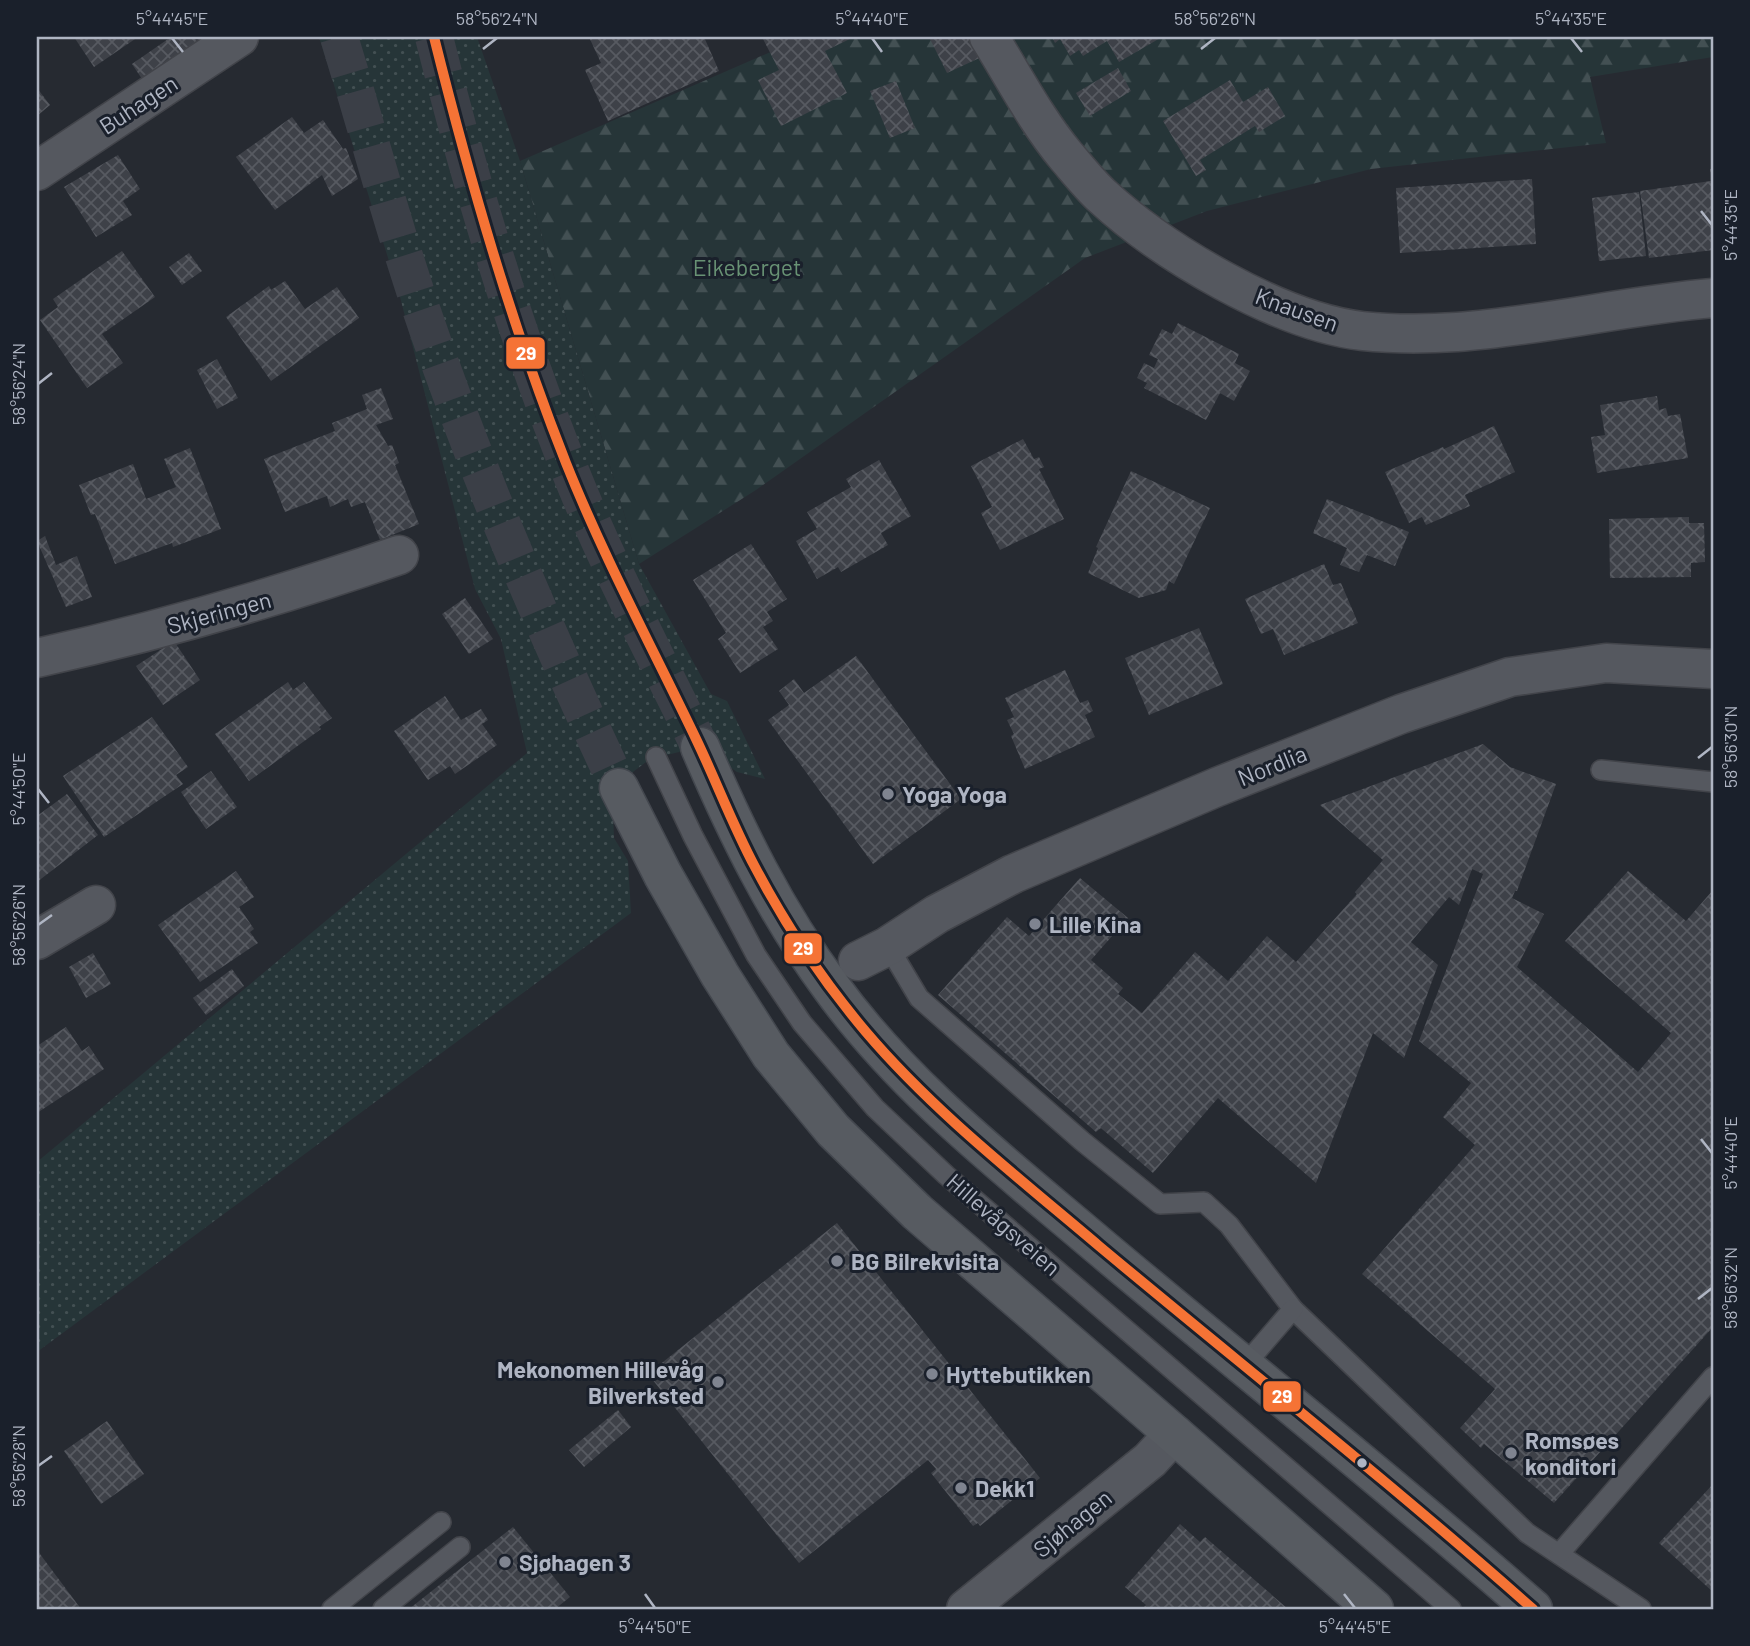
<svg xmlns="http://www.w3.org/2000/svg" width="1750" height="1646" viewBox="0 0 1750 1646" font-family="Barlow,sans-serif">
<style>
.forest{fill:url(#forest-firs)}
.park{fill:url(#park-dots)}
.building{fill:url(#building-cross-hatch)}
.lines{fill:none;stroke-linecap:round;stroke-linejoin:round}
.primary-tunnel{stroke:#3b3f47;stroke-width:38;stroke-dasharray:38 19;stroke-linecap:butt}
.service-casing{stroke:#42444a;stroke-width:22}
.minor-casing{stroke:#42444a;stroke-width:41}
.primary-casing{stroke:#43474e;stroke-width:41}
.service{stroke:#55585f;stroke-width:19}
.minor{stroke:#55585f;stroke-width:38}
.primary{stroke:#575b61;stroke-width:38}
.bus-1-casing{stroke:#1a202b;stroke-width:16}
.bus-1{stroke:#f57335;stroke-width:10}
.ticks{fill:none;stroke:#afb5c3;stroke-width:2.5}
.poi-dot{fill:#7f8490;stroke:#1a202b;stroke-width:2.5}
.bus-dot{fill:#afb5c3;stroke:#1a202b;stroke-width:2.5}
.labels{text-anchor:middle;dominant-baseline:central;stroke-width:6;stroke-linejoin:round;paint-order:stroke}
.street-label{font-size:23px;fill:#afb5c3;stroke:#1a202b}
.park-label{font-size:23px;fill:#689274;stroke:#1a202b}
.poi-label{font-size:23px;font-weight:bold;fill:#afb5c3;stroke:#1a202b;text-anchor:start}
.line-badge{stroke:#1a202b;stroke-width:2.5}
.badge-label{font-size:19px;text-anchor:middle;font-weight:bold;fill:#fff}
.neatline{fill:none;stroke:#afb5c3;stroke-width:2.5}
.ticks-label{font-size:18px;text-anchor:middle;fill:#afb5c3}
</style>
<defs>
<pattern id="forest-firs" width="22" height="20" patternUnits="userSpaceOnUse" patternTransform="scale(1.75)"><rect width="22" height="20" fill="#263538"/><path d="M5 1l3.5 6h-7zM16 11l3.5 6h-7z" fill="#435053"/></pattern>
<pattern id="park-dots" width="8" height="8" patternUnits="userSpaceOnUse" patternTransform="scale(1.75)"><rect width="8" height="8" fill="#263538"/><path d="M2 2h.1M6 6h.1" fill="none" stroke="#435053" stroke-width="1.8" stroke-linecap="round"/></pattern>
<pattern id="building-cross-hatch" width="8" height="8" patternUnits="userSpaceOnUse" patternTransform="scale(1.75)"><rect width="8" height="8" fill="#3e4148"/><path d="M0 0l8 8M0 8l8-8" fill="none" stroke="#575a61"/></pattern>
</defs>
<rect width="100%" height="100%" fill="#262a31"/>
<!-- forest -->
<polygon class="forest" points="805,37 1713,37 1713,57 1590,77 1606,143 1371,169 1207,211 1085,258 756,490 639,564 520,161"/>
<!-- park -->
<polygon class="park" points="319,37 477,37 520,161 639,564 711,694 727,701 765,779 737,772 700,747 650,759 633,772 619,788 613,812 614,838 628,861 631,913 37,1352 37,1162 527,753 501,639 475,589 399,293"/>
<!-- building -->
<g class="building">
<polygon points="74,37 138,37 94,67"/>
<polygon points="171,37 194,37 199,44 144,82 132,64"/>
<polygon points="589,37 650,37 651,40 659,37 704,37 719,71 608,121 585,70 601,63"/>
<polygon points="762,37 854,37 825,51 847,93 781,126 758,80 779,70"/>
<polygon points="929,37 977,37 986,55 947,73"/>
<polygon points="1052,37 1162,37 1119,62 1107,41 1083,56 1079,50 1070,56 1060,39 1055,43"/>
<polygon points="1118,68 1131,91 1090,116 1076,93"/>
<polygon points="1230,80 1243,102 1268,87 1285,116 1259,132 1255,126 1200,160 1206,170 1196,176 1163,121"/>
<polygon points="896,81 915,128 890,138 870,91"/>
<polygon points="37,88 50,105 37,116"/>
<polygon points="292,117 304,133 323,120 343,149 346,148 358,179 332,196 322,175 275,210 236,157"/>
<polygon points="118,155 140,189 123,201 132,215 96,237 64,187"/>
<polygon points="1713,168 1713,250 1649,258 1640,191 1711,181 1710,169"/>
<polygon points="1532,179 1536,244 1400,253 1396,188"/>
<polygon points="1639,192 1646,256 1599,261 1592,198"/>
<polygon points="122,251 155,297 102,334 123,363 87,388 40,320 58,307 53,299"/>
<polygon points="189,253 202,271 182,285 169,267"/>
<polygon points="285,281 305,309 337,287 359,318 271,381 226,317 269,286 271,290"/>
<polygon points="1178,323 1239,354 1235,363 1250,371 1234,401 1220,393 1206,420 1144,388 1147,383 1137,378 1144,363 1154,368 1158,359 1149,355 1162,329 1172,334"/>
<polygon points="217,359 238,398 217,409 197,370"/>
<polygon points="381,388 393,419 376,425 388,446 392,445 399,463 395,465 419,524 380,540 365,502 351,507 348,499 330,507 327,496 285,512 264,459 335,431 332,423 367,409 362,395"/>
<polygon points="1657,396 1659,410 1666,408 1668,416 1680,414 1688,458 1597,473 1591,437 1605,435 1600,405"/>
<polygon points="1494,426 1515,472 1465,495 1470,506 1426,525 1422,517 1409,523 1385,472 1443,447 1444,449"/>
<polygon points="1023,439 1034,459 1039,457 1044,467 1039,469 1064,519 1000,550 981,513 992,507 971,466"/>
<polygon points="190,448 221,529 173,547 172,543 115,564 95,514 91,515 79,485 133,464 146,499 176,487 164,459"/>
<polygon points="879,460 911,516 881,533 888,545 841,572 838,567 817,579 796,541 817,529 807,512 851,487 846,479"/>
<polygon points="1131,471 1210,508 1174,584 1169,581 1166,590 1139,598 1088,573 1098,548 1096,547"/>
<polygon points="1327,499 1409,532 1395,566 1367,555 1359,572 1340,565 1347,548 1313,533"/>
<polygon points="1689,517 1689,523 1704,523 1705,562 1691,563 1691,577 1610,578 1609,519"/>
<polygon points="45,536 56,565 77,556 92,597 66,607 37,541"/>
<polygon points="751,544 787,599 767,612 773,621 763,627 778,649 740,673 718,639 726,633 693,580"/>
<polygon points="1324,564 1333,585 1341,583 1358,623 1284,655 1273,629 1261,634 1245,599"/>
<polygon points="465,598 493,639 469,654 442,614"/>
<polygon points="1199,628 1223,684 1149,715 1125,658"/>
<polygon points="174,641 200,680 163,705 136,666"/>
<polygon points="856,656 961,799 873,864 768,720 789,705 779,691 794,679 804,693"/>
<polygon points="1065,670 1080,703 1088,700 1093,711 1085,715 1095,737 1025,769 1011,736 1014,734 1007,720 1014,717 1005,698"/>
<polygon points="288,682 293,690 304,682 332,718 319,727 321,729 249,781 215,734"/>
<polygon points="445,696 461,720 481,709 488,720 482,724 497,745 455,774 450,766 428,780 394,731"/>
<polygon points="152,717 188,767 176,775 183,784 104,837 63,776"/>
<polygon points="1483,744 1510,767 1556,784 1517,891 1515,891 1512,898 1544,914 1517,967 1638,1072 1671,1033 1565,941 1628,871 1686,921 1713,890 1713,1327 1554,1503 1484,1444 1481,1448 1460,1428 1495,1389 1362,1274 1475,1145 1443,1117 1471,1083 1419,1041 1483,874 1472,869 1459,905 1449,897 1411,942 1438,965 1404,1058 1373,1033 1316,1183 1218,1098 1153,1173 1101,1128 1096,1132 938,995 1007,917 1029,936 1080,878 1128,918 1091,960 1123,988 1118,994 1142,1013 1195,952 1228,981 1267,936 1296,962 1357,894 1355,892 1383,860 1320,805"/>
<polygon points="211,771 237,807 206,829 181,792"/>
<polygon points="67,794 98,835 37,882 37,824 39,822 37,816"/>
<polygon points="236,871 254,897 239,907 254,929 250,932 258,943 200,982 158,925"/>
<polygon points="93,953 111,984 86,998 69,967"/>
<polygon points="232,969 244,986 206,1015 193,998"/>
<polygon points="66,1027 82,1051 89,1046 104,1069 37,1113 37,1046"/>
<polygon points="837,1223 1040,1478 980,1526 978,1523 973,1526 931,1473 936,1469 928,1460 799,1563 648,1374"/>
<polygon points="618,1410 631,1427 584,1467 569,1450"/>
<polygon points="107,1421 144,1474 101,1504 64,1451"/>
<polygon points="1713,1484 1713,1592 1659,1543"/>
<polygon points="1180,1524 1200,1542 1205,1537 1288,1609 1142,1609 1146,1605 1125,1587"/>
<polygon points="513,1527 570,1597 555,1609 409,1609"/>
<polygon points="37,1550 81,1609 37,1609"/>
</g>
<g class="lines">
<!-- primary-tunnel -->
<g class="primary-tunnel">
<path d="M339,37C369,135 395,235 429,332C483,488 549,639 619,788"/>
<path d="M434,37C470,181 512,324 567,463C605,560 654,653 700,747"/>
</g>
<!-- service casing -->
<g class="service-casing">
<g id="service">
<polyline points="656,757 693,836 756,955 802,1023 875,1108 946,1175 1451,1609"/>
<polyline points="1601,770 1713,782"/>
<polyline points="888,946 919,998 1082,1141 1160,1204 1204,1202 1229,1225 1293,1309 1527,1533 1641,1609"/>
<polyline points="1243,1367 1293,1309"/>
<polyline points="1559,1554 1713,1377"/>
<polyline points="332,1609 441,1522"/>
<polyline points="383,1609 460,1547"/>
</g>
</g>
<!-- minor casing -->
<g class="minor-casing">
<g id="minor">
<path d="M989,37C1014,77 1036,120 1066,156C1078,170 1089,184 1102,196C1163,252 1278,321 1362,331C1392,334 1426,334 1457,332C1543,326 1627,305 1713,298"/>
<polyline points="37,171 239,37"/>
<path d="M37,658C160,631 280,596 399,555"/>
<polyline points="37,940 96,905"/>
<polyline points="858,961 888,946 937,914 1013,874 1217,787 1401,714 1510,677 1606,663 1713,669"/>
<polyline points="966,1609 1150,1460 1174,1434"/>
</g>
</g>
<!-- primary casing -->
<g class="primary-casing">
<g id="primary">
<path d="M700,747C736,831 776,913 831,987C904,1088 1004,1165 1098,1245C1243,1367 1391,1484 1533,1609"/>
<polyline points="619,788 663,875 720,975 771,1055 833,1130 917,1212 1174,1434 1374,1609"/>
</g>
</g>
<!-- service -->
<use href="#service" class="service"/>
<!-- minor -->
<use href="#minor" class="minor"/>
<!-- primary -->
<use href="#primary" class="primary"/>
<!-- bus-1 casing -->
<g class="bus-1-casing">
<path id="bus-1" d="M434,37C470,181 511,324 566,463C604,558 653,649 697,741C717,783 733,826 755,867C786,926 823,981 866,1032C934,1112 1019,1178 1099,1246C1244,1367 1392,1484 1533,1609"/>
</g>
<!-- bus-1 -->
<use href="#bus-1" class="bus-1"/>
</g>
<!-- ticks -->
<path class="ticks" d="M172,38L183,52M872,38L882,52M1571,38L1582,52M483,49L497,38M1201,49L1215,38M1701,211L1712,225M38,384L52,373M1698,758L1712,747M38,789L49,803M38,925L52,915M1701,1139L1712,1153M1698,1299L1712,1288M38,1466L52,1456M645,1594L655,1608M1344,1594L1355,1608"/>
<!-- markers -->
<g class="poi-dot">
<circle cx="888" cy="794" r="7"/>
<circle cx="1035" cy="924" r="7"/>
<circle cx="837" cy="1261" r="7"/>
<circle cx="932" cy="1374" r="7"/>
<circle cx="718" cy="1382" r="7"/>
<circle cx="1511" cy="1453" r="7"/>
<circle cx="961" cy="1488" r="7"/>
<circle cx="505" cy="1562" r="7"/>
</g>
<circle class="bus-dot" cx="1362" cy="1463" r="6"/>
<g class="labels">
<!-- street labels -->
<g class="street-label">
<text transform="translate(138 104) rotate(-33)">Buhagen</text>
<text transform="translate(1297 309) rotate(20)">Knausen</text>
<text transform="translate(219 612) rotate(-15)">Skjeringen</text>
<text transform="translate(1272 765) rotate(-22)">Nordlia</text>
<text transform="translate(1004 1224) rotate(41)">Hillevågsveien</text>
<text transform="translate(1072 1523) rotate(-39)">Sjøhagen</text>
</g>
<!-- park labels -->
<g class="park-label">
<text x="747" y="267">Eikeberget</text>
</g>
<!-- poi labels -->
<g class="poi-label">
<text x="902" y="794">Yoga Yoga</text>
<text x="1049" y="924">Lille Kina</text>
<text x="851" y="1261">BG Bilrekvisita</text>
<text x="704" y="1369" text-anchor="end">Mekonomen Hillevåg<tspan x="704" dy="26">Bilverksted</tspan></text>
<text x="946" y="1374">Hyttebutikken</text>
<text x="1525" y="1440">Romsøes<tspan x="1525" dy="26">konditori</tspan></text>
<text x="975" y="1488">Dekk1</text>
<text x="519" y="1562">Sjøhagen 3</text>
</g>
</g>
<g class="line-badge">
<rect x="505" y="336" width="41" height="34" rx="7" fill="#f57335"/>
<rect x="783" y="932" width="40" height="33" rx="7" fill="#f57335"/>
<rect x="1262" y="1380" width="40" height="33" rx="7" fill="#f57335"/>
</g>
<g class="badge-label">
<text x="526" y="360">29</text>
<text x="803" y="955">29</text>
<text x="1282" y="1403">29</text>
</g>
<!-- border -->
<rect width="1750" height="1646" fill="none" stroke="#1a202b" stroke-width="77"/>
<rect x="38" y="38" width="1674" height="1570" class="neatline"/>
<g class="ticks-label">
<text x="172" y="25">5°44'45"E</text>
<text x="497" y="25">58°56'24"N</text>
<text x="872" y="25">5°44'40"E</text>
<text x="1215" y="25">58°56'26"N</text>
<text x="1571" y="25">5°44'35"E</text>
<text transform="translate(1731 225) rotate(-90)" y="6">5°44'35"E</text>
<text transform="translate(19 384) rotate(-90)" y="6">58°56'24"N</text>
<text transform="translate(1731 747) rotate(-90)" y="6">58°56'30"N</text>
<text transform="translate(19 789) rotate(-90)" y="6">5°44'50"E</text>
<text transform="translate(19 925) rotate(-90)" y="6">58°56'26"N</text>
<text transform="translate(1731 1153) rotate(-90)" y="6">5°44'40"E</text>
<text transform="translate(1731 1288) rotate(-90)" y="6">58°56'32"N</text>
<text transform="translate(19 1466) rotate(-90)" y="6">58°56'28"N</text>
<text x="655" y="1633">5°44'50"E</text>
<text x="1355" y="1633">5°44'45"E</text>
</g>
</svg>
